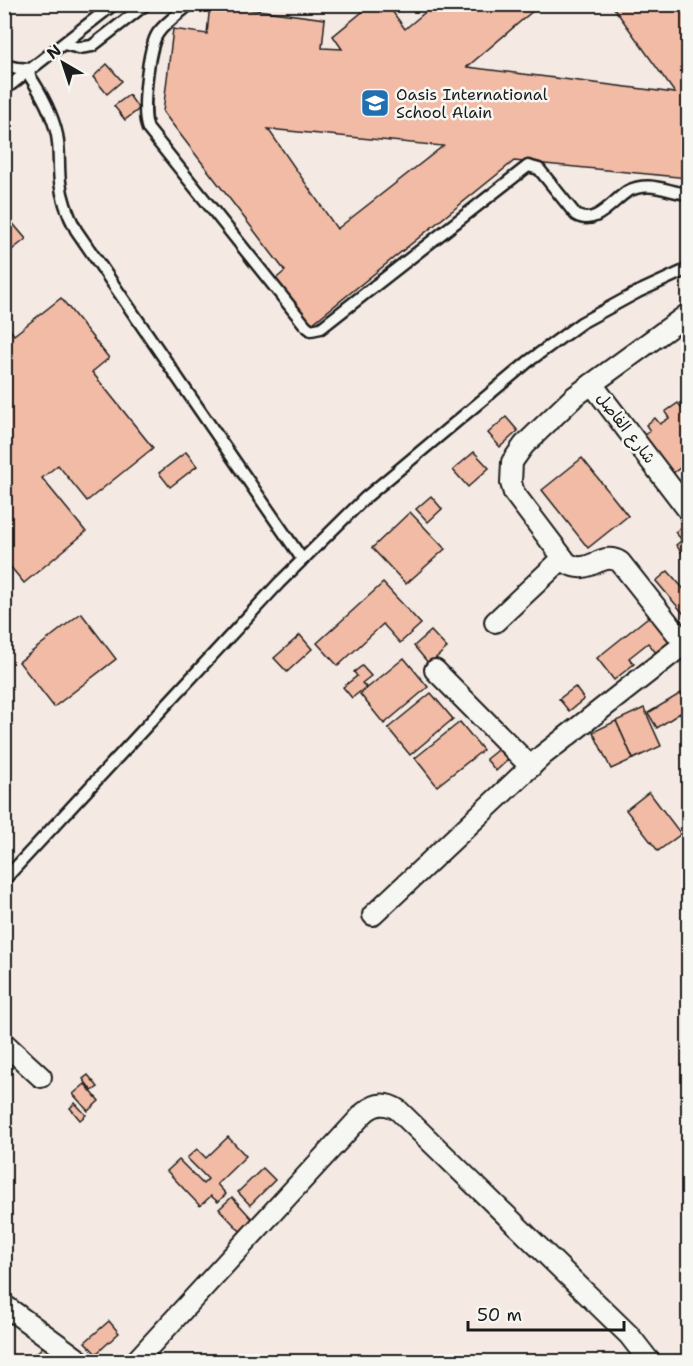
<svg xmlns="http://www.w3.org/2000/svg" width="693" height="1366" viewBox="0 0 693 1366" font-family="'Shantell Sans','Playpen Sans Arabic',sans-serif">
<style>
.building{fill:#f2bba5;stroke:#1c1c1c;stroke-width:1.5;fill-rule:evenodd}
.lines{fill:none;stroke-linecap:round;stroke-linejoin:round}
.lane-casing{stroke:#1c1c1c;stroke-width:15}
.street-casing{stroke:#1c1c1c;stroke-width:24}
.lane{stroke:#f6f6f2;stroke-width:10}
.street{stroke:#f6f6f2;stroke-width:20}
.labels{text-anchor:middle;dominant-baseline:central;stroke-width:5;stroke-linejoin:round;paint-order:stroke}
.poi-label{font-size:16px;fill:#1c1c1c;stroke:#f6f6f2;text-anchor:start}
.street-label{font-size:16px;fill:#1c1c1c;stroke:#f6f6f2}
</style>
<rect width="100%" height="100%" fill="#f5eae3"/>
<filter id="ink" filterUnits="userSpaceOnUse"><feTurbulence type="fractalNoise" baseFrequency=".0167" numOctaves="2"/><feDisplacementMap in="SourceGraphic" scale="12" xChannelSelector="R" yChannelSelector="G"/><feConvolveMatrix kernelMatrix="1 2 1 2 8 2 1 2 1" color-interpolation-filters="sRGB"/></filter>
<g filter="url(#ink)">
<!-- building -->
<g class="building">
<path d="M210,4L325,19L322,48L342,49L333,36L372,4H387L405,29L435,4H541L467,67L675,93L611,4H682L688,13V178L514,161L308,327L272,282L285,271L163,112L173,29L207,34ZM268,129L443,146L337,229Z"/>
<polygon points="107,64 122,81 107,94 93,77"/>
<polygon points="129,95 139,109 125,120 114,106"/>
<polygon points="4,213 26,239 4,256"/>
<polygon points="61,298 109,358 92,372 153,448 87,501 58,465 42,478 86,532 24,583 4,559 4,322 14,335"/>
<polygon points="678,403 682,408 688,403 688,462 669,476 640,438 650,431 646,425 655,418 660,424 669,418 665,412"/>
<polygon points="506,417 518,431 500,447 488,433"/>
<polygon points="186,452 197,466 170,487 159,473"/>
<polygon points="474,452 489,468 468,487 453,470"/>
<polygon points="582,458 628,516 588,548 542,490"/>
<polygon points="431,496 442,509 428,522 416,509"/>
<polygon points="410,512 445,549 406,584 372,548"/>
<polygon points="686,524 688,526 688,535 682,540 675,532"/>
<polygon points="688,535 688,550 683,554 676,545"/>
<polygon points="668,571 688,594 688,619 656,581"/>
<polygon points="383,583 421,624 400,643 383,624 338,666 317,643"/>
<polygon points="81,613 116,659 54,707 19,662"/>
<polygon points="652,614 673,640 657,654 648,643 629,658 634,664 614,680 597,658"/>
<polygon points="431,631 447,648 429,664 414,646"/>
<polygon points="300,635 312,649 287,672 274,658"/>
<polygon points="404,658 428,687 384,724 360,694"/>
<polygon points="362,666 371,676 362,683 366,687 352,698 343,687 357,676 354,672"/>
<polygon points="575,687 584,699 569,711 559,699"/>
<polygon points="431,693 453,719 410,755 388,728"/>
<polygon points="681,693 688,708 657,728 648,713"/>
<polygon points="644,708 661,746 633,759 616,721"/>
<polygon points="616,721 633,759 611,769 593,732"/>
<polygon points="460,722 483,750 437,786 415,758"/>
<polygon points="501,747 510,758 496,771 486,759"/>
<polygon points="649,792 681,834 658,851 626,810"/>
<polygon points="88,1075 98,1087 92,1091 83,1079"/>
<polygon points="85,1084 99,1101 88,1111 73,1094"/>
<polygon points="75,1103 86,1115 80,1120 70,1108"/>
<polygon points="228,1137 246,1156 217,1184 226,1194 218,1202 211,1196 200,1206 167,1171 179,1160 203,1184 208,1179 187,1158 197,1149 206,1158"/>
<polygon points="263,1168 275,1180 250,1205 238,1192"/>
<polygon points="232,1197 256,1223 243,1234 219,1209"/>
<polygon points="109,1321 119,1333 96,1354 85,1342"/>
<polygon points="43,1346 56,1357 51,1362 29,1362"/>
</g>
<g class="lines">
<!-- lane casing -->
<g class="lane-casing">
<g id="lane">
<path d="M190,4C180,13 166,22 158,33C148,47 141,113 148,129L305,325L311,330L321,328L528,166L539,169L576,215C596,227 613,200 628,191C650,180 667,192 688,194"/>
<polyline points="687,4 688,6"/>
<polyline points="64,44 79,48 92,46 146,4"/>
<polyline points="4,65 17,68 31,69"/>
<path d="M27,72C40,91 52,112 57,135C60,151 58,166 60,182C62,199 68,215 76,230L302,559"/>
<polyline points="4,90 114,4"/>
<polyline points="4,880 279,583 365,498 529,361 581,323 638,292 688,269"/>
</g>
</g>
<!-- street casing -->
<g class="street-casing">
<g id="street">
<polyline points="592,384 688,510"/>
<polyline points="495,622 563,558"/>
<path d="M685,644L620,562C600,550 590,577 567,563L514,493L511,483L512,462L524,445L574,397L688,314"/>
<polyline points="435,670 531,767"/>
<polyline points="373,915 543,755 688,641"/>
<polyline points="4,1043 41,1077"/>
<polyline points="4,1305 82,1362"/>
<path d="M135,1362L364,1113C375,1103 386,1102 398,1110L629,1335L650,1362"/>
</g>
</g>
<!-- lane -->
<use href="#lane" class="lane"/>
<!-- street -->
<use href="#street" class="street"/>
</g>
</g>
<!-- icons -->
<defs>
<g id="school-square" transform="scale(1.5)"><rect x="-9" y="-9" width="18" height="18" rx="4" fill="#1f6fb2" stroke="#f6f6f2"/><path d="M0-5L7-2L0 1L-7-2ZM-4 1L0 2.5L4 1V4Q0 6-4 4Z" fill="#fff"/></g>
</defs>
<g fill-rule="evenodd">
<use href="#school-square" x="375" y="103"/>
</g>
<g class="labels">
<!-- poi labels -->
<g class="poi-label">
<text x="396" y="94">Oasis International<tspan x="396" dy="18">School Alain</tspan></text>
</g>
<!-- street labels -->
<g class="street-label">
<text transform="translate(626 428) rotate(52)">شارع الفاصل</text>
</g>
</g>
<!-- margin -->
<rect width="693" height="1366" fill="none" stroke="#f6f6f2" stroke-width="24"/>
<rect x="12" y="12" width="669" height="1342" fill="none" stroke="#1c1c1c" stroke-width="2" filter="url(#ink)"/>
<!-- north arrow -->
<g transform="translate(63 63) rotate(321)" stroke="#f6f6f2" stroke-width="4.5" paint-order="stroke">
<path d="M0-4.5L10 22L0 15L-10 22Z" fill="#1c1c1c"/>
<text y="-9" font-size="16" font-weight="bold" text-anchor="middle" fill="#1c1c1c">N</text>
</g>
<!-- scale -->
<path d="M468 1321v9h156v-9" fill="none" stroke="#1c1c1c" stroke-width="3"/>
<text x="477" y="1321" font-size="18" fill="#1c1c1c" stroke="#f6f6f2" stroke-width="4.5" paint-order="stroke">50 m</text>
</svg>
